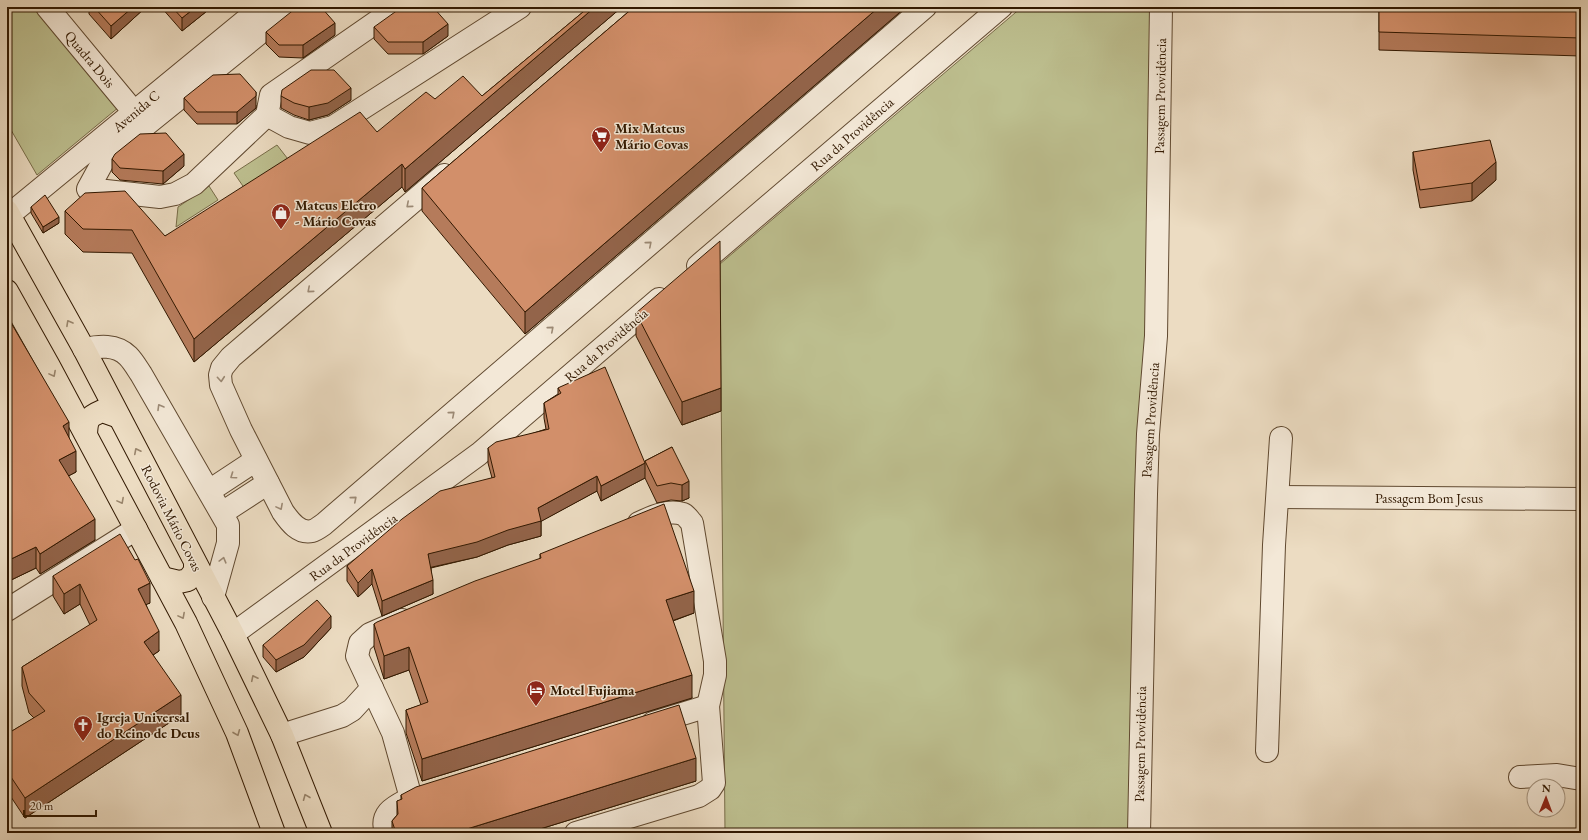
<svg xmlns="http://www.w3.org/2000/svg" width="1588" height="840" viewBox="0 0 1588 840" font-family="'EB Garamond',serif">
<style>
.green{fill:#bdbf8f;stroke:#776c48}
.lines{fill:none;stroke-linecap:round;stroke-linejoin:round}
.minor-casing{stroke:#604930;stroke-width:24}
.major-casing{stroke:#311800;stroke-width:24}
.minor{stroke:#f3e8d7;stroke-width:22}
.major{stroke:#ecdcc2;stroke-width:22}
.wall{fill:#b57b5b;stroke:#311800}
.shaded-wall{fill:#93644a;stroke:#311800}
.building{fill:#d28f6a;stroke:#311800}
.oneway{stroke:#9c8a76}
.oneway2{stroke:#98846b}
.labels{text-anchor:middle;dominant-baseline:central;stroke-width:3;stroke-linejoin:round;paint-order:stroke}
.street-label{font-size:14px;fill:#311800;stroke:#f3e8d7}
.poi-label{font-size:14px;font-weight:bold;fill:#311800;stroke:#f3e8d7;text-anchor:start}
</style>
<rect width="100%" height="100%" fill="#ecdcc2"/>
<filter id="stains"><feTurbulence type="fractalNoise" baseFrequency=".005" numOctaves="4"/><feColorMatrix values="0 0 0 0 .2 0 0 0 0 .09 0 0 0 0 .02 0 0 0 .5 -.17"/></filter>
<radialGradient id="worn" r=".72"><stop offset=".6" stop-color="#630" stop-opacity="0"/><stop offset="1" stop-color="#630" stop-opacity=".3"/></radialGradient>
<!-- green -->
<g class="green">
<polygon points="7,7 45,7 125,102 37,175 7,123"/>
<polygon points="1022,7 1150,7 1149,833 725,833 720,264"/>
<polygon points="277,145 291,163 247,192 234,173"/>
<polygon points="209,186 218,200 176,227 178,207"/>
</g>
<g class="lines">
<!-- minor casing -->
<g class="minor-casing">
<g id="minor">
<polyline points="47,7 134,112"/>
<polyline points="292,7 105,158 88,189 160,197 175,194 194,184 267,115 271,95 398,7"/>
<polyline points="267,115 289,127 310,133 333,127 520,7"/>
<path d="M444,175L231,357L222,368L220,375L221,385L241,430L283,512C290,522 299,534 312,531C316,530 321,526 324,524L925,7"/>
<polyline points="9,215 262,7"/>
<polyline points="698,266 1001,7"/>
<path d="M84,349C99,346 116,344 128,356C133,361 137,368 141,374L228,525V543L213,597"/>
<polyline points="209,491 256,460"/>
<polyline points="1278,497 1581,499"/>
<polyline points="222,513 268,483"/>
<polyline points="7,610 136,529"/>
<polyline points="233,634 479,454 659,299"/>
<polyline points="653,723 708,706"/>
<polyline points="282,735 342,716 352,710 372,688"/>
<polyline points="1267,751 1274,545 1281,438"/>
<polyline points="1520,777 1557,775 1581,779"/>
<path d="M386,833C379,812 396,806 411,798L393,733L357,656L360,643L370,634L402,620"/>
<path d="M576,833L699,796L710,789L714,783L708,706L715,675V661L692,523C689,520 686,515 683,514C668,509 652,517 639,523"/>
<polyline points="1139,833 1146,494 1148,434 1156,336 1161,7"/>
</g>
</g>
<!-- major casing -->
<g class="major-casing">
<g id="major">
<polyline points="7,211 84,349 233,634 282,735 321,833"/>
<polyline points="7,291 49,366 186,623 237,733 274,833"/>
<path d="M86,434C87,419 88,417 102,411L119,417"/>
<polyline points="162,578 179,582 188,580 195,571 195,564"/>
</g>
</g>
<!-- minor -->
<use href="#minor" class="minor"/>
<!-- major -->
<use href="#major" class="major"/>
</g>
<!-- wall -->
<g class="wall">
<polygon points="89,7 146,7 111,39 89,14"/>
<polygon points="161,7 212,7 182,31"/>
<polygon points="589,7 622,7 405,192 402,187 194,362 132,253 83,252 65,234 65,211 165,236 377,132 435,99 482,96"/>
<polygon points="634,7 906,7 525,334 422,211 422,188"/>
<polygon points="1379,7 1581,7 1581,56 1379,50"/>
<polygon points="374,27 448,36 423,54 388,54 374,39"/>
<polygon points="266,32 335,35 303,58 279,57 266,44"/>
<polygon points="281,96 351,100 328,115 309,120 294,115 281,108"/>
<polygon points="184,98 256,105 256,108 237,124 197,124 184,110"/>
<polygon points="1413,152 1496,180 1472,201 1420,208 1413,170"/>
<polygon points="112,159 184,166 163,184 120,180 112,172"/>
<polygon points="31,207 59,223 43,233 31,213"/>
<polygon points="636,313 721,411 682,425 636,336"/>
<polygon points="558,388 645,463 645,461 672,447 689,498 682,501 671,500 657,503 645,478 601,501 597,491 541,521 541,536 508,545 477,557 431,568 433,594 382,616 372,584 358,597 347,581 347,566 492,478 488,463 488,448 546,429 544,418 544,403 558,394"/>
<polygon points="69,438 76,472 68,476 95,540 40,574 36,568 7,582"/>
<polygon points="540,554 694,613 673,621 692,698 422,781 406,733 406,710 421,705 409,670 384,679 374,647 374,624 540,559"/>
<polygon points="53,576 150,603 146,604 159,651 153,655 181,715 25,818 7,791 7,734 34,718 29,713 22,686 22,667 90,625 80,604 64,614 53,596"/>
<polygon points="331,628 304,657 276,672 263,657 263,645"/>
<polygon points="696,781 527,833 392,833 392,821 397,815 397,801 401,800 401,795"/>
</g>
<!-- shaded-wall -->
<g class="shaded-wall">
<polygon points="133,7 146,7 111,39 111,26"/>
<polygon points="196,7 212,7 182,31 182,18"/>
<polygon points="595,7 622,7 405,192 405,169"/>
<polygon points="879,7 906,7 525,334 525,312"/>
<polygon points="335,23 335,35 303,58 303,45"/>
<polygon points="448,24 448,36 423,54 423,42"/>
<polygon points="351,88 351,100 328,115 309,120 309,107"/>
<polygon points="256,92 256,108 237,124 237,112"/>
<polygon points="184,154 184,166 163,184 163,171"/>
<polygon points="1496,162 1496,180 1472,201 1472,183"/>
<polygon points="402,164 402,187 194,362 194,339"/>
<polygon points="59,217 59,223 43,233 43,227"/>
<polygon points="721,388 721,411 682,425 682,402"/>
<polygon points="69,422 69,443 63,426"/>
<polygon points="76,451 76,472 59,481 59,460"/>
<polygon points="645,463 645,478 601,501 601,486"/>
<polygon points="597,476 597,491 540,522 541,521 541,536 508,545 477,557 428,568 428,554 538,508"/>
<polygon points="689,481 689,498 682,501 682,485"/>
<polygon points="95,519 95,540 40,574 40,554"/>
<polygon points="36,547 36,568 7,582 7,561"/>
<polygon points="372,569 372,584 358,597 358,583"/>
<polygon points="433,580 433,594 382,616 382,601"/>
<polygon points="150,583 150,603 138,608 138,589"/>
<polygon points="80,584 80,604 64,614 64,594"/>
<polygon points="694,591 694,613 666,623 666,600"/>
<polygon points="331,616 331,628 304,657 276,672 276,660"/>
<polygon points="159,631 159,651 144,661 144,642"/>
<polygon points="409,647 409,670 384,679 384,656"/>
<polygon points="692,675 692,698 422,781 422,759"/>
<polygon points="181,695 181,715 25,818 25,798"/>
<polygon points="696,758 696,781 527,833 454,833"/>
</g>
<!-- building -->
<g class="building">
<polygon points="94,7 133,7 111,26"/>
<polygon points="172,7 196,7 182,18"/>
<polygon points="321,7 335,23 303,45 279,45 266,32 296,8"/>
<polygon points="402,7 433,7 448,24 423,42 388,42 374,27"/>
<polygon points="589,7 595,7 405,169 402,164 194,339 132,230 83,229 65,211 85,193 125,191 165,236 360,112 377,132 426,92 435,99 463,76 482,96"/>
<polygon points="634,7 879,7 525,312 422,188"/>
<polygon points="1379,7 1581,7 1581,38 1379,32"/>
<polygon points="311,70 334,70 351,88 328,103 309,107 294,103 281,96 282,90"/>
<polygon points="240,74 256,92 256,96 237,112 197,112 184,98 213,75"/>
<polygon points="166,133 184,154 163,171 120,168 112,159 115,154 140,134"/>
<polygon points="1490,140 1496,162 1472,183 1420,190 1413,152"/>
<polygon points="45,195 59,217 43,227 31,207"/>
<polygon points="720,241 721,388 682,402 636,313"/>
<polygon points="7,316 69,422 63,426 76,451 59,460 95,519 40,554 36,547 7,561"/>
<polygon points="605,367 645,463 601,486 597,476 538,508 541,521 508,530 477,542 428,554 433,580 382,601 372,569 358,583 347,566 402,519 440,491 495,477 488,448 496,442 549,429 544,403 561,393 558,388 560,387"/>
<polygon points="672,447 689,481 682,485 671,483 657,486 645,461"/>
<polygon points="664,504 694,591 666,600 692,675 422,759 406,710 428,702 409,647 384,656 374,624 377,622 475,581 541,558 540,554"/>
<polygon points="120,534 135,560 138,559 150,583 138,589 159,631 144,642 181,695 25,798 7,771 7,734 45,711 29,693 22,667 97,620 80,584 64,594 53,576"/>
<polygon points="317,600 331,616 304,645 276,660 263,645"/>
<polygon points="679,705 696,758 454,833 396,833 392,821 398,814 397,801 402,799 401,795 416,787"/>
<polygon points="211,829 212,833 196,833"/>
</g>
<!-- one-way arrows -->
<defs><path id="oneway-chevron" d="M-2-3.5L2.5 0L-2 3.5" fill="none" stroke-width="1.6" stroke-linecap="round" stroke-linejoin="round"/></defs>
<g class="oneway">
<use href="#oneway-chevron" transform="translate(409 205) rotate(139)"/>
<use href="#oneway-chevron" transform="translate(649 244) rotate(-41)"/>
<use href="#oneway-chevron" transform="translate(310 290) rotate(139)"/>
<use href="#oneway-chevron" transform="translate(551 329) rotate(-41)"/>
<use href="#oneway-chevron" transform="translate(221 379) rotate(85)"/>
<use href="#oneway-chevron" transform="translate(160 407) rotate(-120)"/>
<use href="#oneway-chevron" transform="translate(452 414) rotate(-41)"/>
<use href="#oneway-chevron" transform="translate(233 476) rotate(145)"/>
<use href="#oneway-chevron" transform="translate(354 499) rotate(-41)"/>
<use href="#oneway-chevron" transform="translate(280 507) rotate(62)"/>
<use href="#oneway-chevron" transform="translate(223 560) rotate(-75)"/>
</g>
<g class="oneway2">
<use href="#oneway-chevron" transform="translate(69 323) rotate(-119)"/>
<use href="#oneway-chevron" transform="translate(53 374) rotate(62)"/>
<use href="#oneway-chevron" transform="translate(137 451) rotate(-117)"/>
<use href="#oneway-chevron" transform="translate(121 501) rotate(62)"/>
<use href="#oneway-chevron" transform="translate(182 616) rotate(62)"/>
<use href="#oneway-chevron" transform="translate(254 678) rotate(-116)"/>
<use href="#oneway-chevron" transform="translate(237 733) rotate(68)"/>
<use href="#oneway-chevron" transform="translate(306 797) rotate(-112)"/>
</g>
<!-- icons -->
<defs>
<g id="supermarket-pin" transform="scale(1)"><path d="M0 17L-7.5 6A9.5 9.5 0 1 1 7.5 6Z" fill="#8f2418" stroke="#f3e8d7"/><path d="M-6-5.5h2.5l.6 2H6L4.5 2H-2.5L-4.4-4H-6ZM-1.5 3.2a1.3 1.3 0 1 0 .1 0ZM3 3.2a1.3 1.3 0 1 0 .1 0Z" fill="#fff"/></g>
<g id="shop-pin" transform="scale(1)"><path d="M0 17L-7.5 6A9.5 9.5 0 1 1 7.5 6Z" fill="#8f2418" stroke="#f3e8d7"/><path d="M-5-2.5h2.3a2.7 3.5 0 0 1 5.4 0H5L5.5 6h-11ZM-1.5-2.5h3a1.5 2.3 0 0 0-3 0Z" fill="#fff"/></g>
<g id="hotel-pin" transform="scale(1)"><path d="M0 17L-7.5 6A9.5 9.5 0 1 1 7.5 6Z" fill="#8f2418" stroke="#f3e8d7"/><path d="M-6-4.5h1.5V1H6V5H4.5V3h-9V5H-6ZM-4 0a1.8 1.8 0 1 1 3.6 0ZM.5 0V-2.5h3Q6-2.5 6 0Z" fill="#fff"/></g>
<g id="church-pin" transform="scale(1)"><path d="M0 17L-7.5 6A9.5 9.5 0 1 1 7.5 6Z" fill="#8f2418" stroke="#f3e8d7"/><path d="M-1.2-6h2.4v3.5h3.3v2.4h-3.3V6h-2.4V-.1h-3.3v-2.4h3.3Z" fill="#fff"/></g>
</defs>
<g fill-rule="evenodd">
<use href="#supermarket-pin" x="601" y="136"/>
<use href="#shop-pin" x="281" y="213"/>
<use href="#hotel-pin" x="536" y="690"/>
<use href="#church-pin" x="83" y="725"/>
</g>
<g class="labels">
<!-- street labels -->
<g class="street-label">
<text transform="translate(90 59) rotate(50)">Quadra Dois</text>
<text transform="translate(1160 96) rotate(-89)">Passagem Providência</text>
<text transform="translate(136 111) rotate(-40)">Avenida C</text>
<text transform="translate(852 134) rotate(-41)">Rua da Providência</text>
<text transform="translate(606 345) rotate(-41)">Rua da Providência</text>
<text transform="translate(1150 420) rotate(-86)">Passagem Providência</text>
<text x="1429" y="498">Passagem Bom Jesus</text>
<text transform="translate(172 518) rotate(63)">Rodovia Mário Covas</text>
<text transform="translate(353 547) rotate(-36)">Rua da Providência</text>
<text transform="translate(1140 744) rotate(-89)">Passagem Providência</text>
</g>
<!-- poi labels -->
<g class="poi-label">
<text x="615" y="128">Mix Mateus<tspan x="615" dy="16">Mário Covas</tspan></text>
<text x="295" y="205">Mateus Eletro<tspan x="295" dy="16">- Mário Covas</tspan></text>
<text x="550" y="690">Motel Fujiama</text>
<text x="97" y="717">Igreja Universal<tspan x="97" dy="16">do Reino de Deus</tspan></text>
</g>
</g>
<!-- margin -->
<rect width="1588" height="840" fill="none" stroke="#ecdcc2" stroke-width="24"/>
<rect x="8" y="8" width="1572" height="824" fill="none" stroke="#311800" stroke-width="2"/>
<rect x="12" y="12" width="1564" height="816" fill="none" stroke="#311800"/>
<!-- north arrow -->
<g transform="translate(1546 798) rotate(1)"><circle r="19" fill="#f3e8d7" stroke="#a59581"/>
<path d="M0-3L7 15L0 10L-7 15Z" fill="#8f2418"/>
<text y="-6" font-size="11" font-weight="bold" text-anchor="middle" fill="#311800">N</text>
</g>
<!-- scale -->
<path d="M24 810v6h72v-6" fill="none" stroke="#311800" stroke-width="2"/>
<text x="30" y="810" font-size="12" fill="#311800" stroke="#f3e8d7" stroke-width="3" paint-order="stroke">20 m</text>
<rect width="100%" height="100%" filter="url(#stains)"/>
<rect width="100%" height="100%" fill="url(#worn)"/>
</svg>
